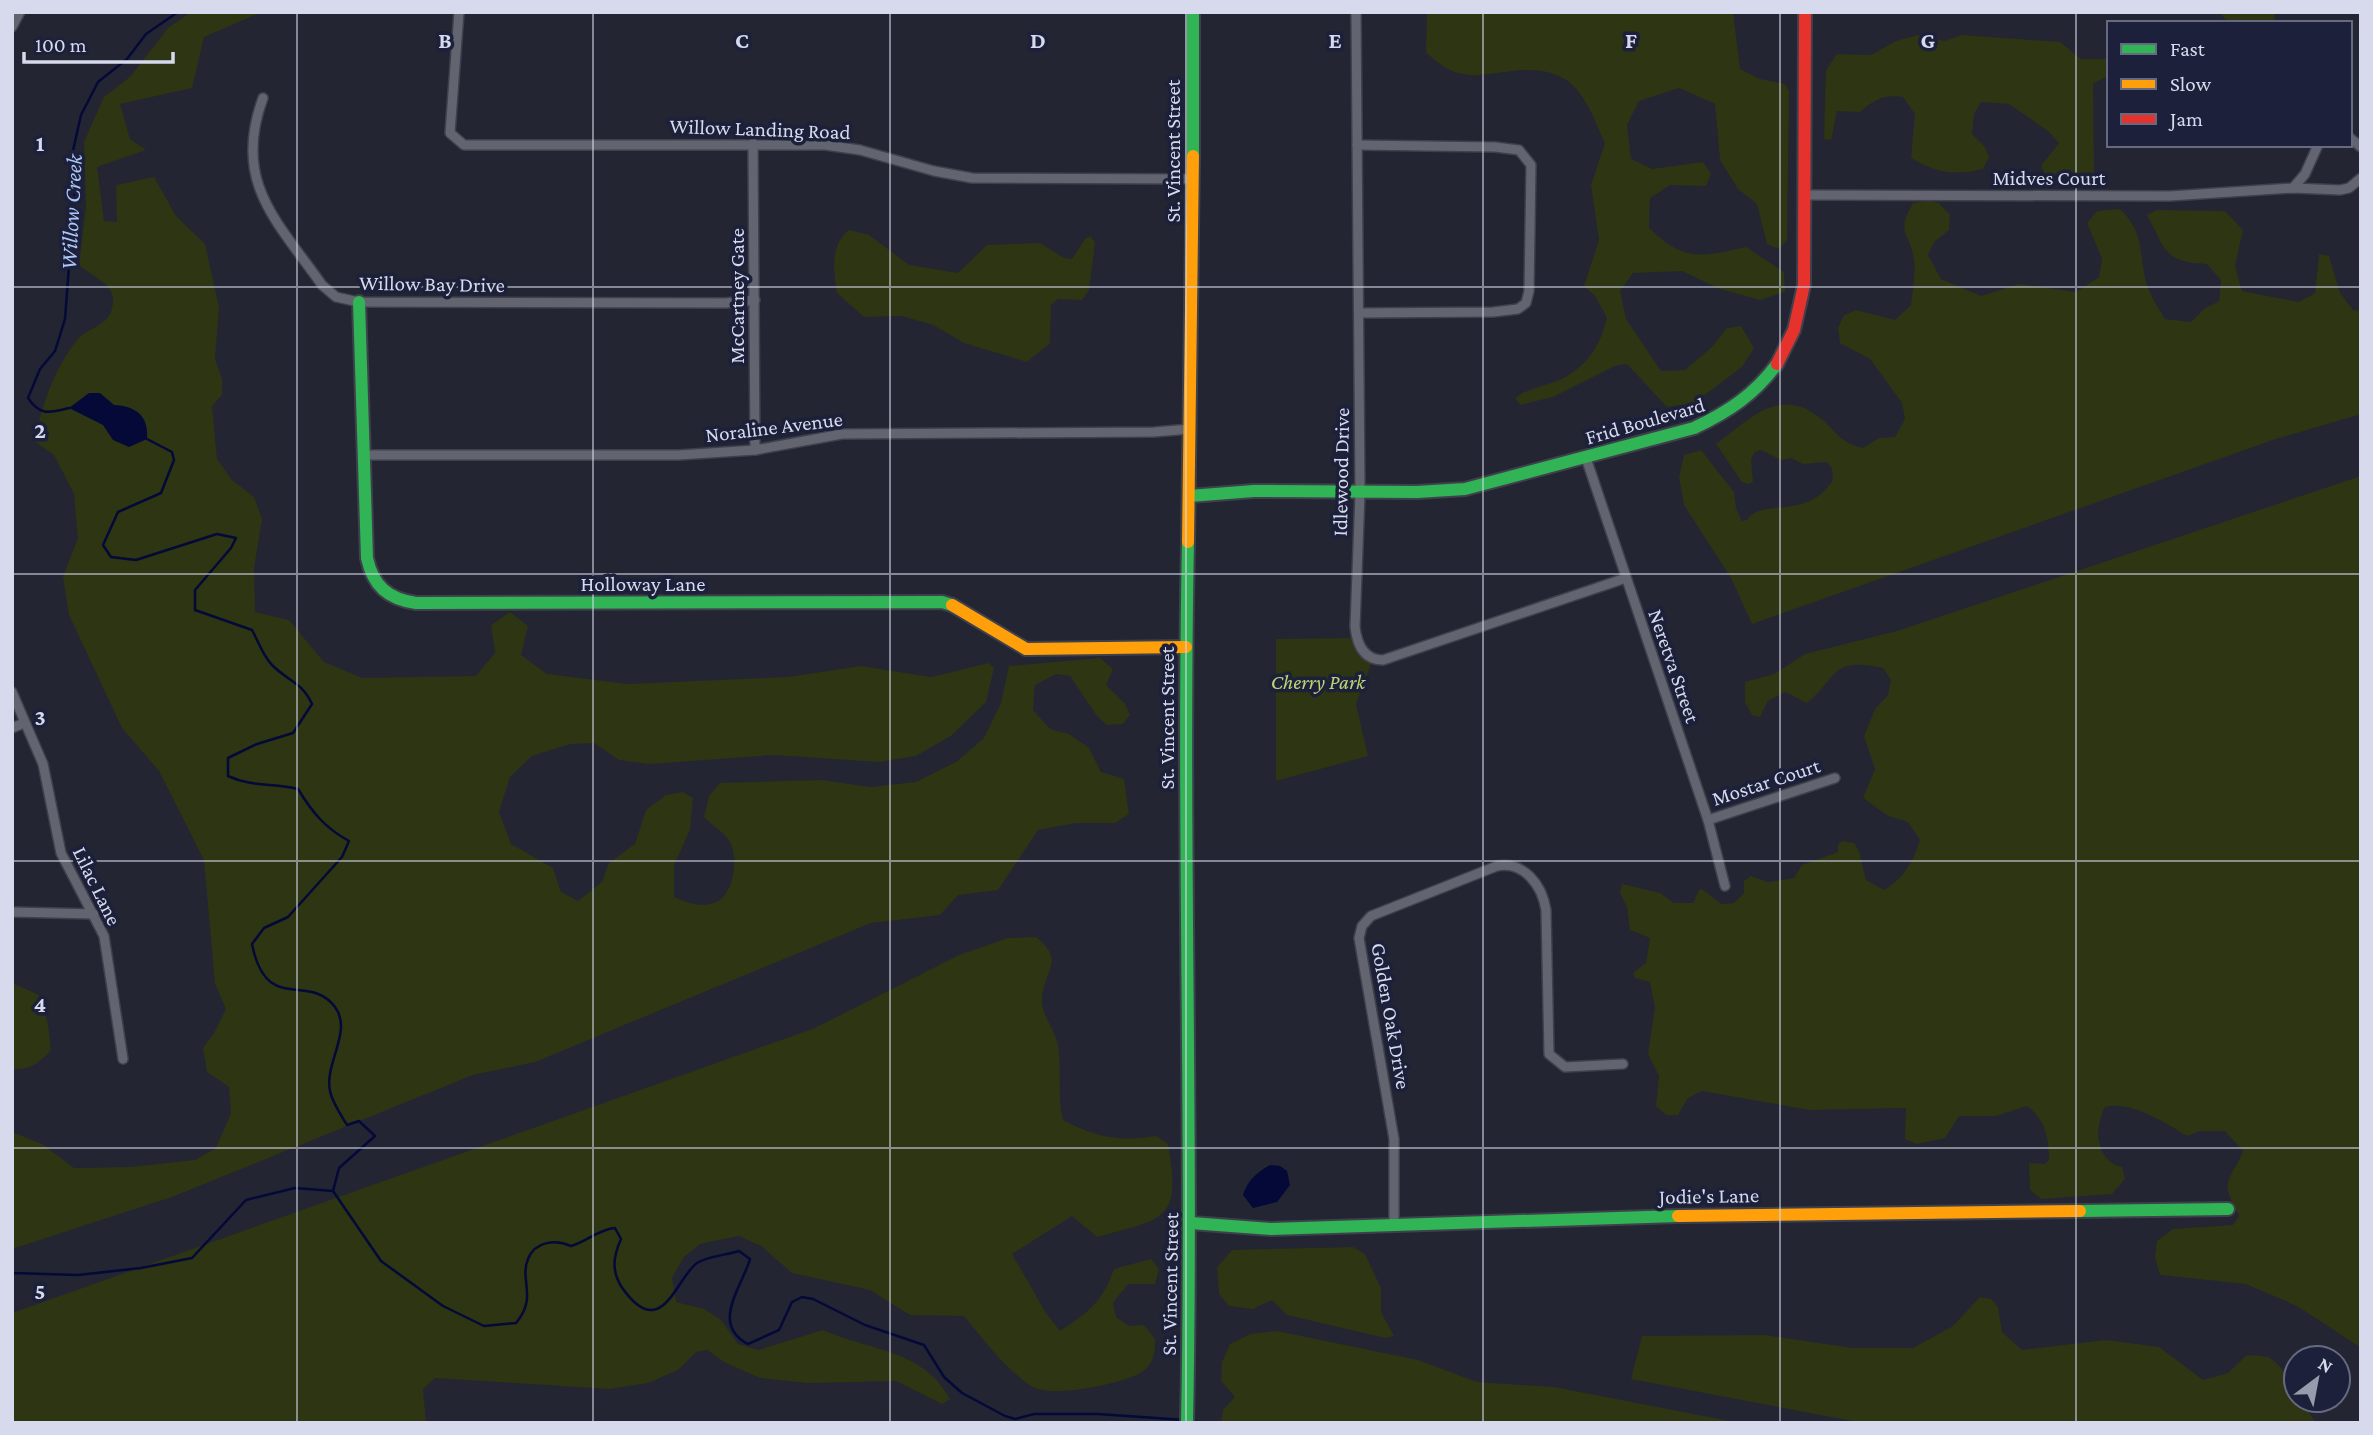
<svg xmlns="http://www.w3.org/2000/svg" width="2373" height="1435" viewBox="0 0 2373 1435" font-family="'Crimson Pro',serif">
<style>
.green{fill:#2d3513}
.water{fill:#040938}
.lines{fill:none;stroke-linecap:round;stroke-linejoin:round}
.stream{stroke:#040938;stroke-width:2.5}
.street-casing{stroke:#3e404c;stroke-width:12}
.fast-casing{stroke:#3e404c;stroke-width:16}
.slow-casing{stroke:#3e404c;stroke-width:16}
.jam-casing{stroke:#3e404c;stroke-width:16}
.street{stroke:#62646f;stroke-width:9}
.fast{stroke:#30b455;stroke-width:12}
.slow{stroke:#ff9f0a;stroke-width:12}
.jam{stroke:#e5322d;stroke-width:12}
.grid{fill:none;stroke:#d6daec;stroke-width:2;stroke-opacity:0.55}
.labels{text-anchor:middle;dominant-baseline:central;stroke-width:7;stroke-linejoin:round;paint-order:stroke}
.street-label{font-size:21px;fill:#d6daec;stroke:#1c203a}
.park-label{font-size:21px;font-style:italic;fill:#bed574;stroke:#1c203a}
.water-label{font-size:23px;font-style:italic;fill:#aec6f9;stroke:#1c203a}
.grid-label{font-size:23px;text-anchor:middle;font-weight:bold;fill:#d6daec;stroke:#1c203a;stroke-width:7;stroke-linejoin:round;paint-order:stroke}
</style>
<rect width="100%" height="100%" fill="#232533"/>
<!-- green -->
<g class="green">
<path d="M191,12H262L204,37L192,88L120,104L130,139L146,150L97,167L104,221L117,222L116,185L154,177L176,216L205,244L219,307L215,359L222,379V395L212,406L217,459L232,480L254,497L262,519L254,568L255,612L289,620L324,662L362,678L476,676L495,653L491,625L510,612L528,626L521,655L547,674L628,684L788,677L861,666L931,677L989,663L994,668L986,702L952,735L916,756L879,762L774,755L649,764L619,760L594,743L570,744L532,756L510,777L499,812L511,844L553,868L561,892L578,901L602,882L609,863L635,844L646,810L666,795L683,792L693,798L690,830L674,865V897C686,902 702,909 716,902C734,894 738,860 731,844C725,832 713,827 704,817L709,796L720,783L822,780L870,787L916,782L956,762L984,738L1001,703L1009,666L1100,658L1113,669L1106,685L1125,704L1130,715L1123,724L1107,725L1097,716L1070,676L1056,674L1035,685L1033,710L1050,729L1069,734L1089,748L1101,772L1124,779L1129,814L1115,823H1076L1038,830L998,890L958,895L940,915L871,923L535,1062L473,1075L172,1197L12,1249V1132L42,1144L74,1168L130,1167L195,1160L216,1148L231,1113L229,1087L207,1072L203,1048L214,1033L226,1009L215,984L204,860L159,771L122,728L69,615L63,577L78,538L74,494L54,455L34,441C43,404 53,371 76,341C89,325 114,327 113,298C112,283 90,275 79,265L86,206L84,142L104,97L130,77L168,28Z"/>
<path d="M1427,12H1733L1740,69L1760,79L1785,84L1789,91L1787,240L1779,249L1767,244L1757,204L1738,189L1720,160L1715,104L1679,88L1639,101L1627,125L1631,159L1652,169L1703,162L1711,174L1706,186L1670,185L1650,198L1649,228C1684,262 1701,257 1746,247L1784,272L1785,292L1760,300L1720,289L1682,271L1633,273L1620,291L1626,319L1661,371L1685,370L1712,347L1727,328L1741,326L1754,348L1742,367L1694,403L1667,407L1627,364L1615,366L1553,397L1520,405L1515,398C1531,386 1551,386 1567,376C1591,361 1600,344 1607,318L1595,296L1584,286L1599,240L1591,185L1605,143C1596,124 1586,95 1569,82C1528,53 1484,88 1448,69C1440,65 1433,58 1426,53Z"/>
<polygon points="2220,12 2274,12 2275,23 2228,23"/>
<path d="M1918,35L1944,41L1962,35L2060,42L2081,59H2109V75L2093,84L2094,175L2045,174L2041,166L2059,143L2048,131L2009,104L1981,102L1974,114L1972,134L1985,147L1989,157L1983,169C1954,176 1936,173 1911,158L1915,114L1903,97C1885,94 1873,100 1860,112L1837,111L1831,140L1824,139L1826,70L1837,54L1871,55L1896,41Z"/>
<path d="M1928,201L1939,203L1950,215L1949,230L1934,242L1928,255L1941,279L1981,296L2019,284L2076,292L2099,277L2102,259L2087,223L2097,211L2120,209C2148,235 2137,260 2149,290C2153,300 2160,310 2165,319L2191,322L2204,309L2219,301L2221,280L2207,264C2163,262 2166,250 2147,215L2157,210L2225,211L2243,230L2235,266L2242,291L2299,302L2315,293L2319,254L2329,256L2340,293L2353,310L2361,311V414L2273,440L1752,624L1731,578L1684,505L1679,477L1684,455L1701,450L1734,492L1736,508L1742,521L1747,520C1760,497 1806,522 1833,480L1832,469L1827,462L1803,464L1791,458L1781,460L1761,450L1755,452L1751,459L1753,482L1747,484L1741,481L1716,444C1752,417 1781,384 1824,421C1840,436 1840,442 1863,448L1879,438L1895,437L1905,419L1902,403L1870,359L1840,343L1838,328L1844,315L1856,310L1895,320L1911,305C1912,291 1916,274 1914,260C1910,232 1895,234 1913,203Z"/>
<path d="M849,230L869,235L909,265L958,273L987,245L1040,243L1064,258L1072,259L1085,239L1090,236L1095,242L1089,290L1082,300L1058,299L1051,305L1050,343L1027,362L964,343L933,325L902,316L864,317L837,293C834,270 829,246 849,230Z"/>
<path d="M2361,476V1348L2297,1306L2246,1284L2160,1275L2155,1257L2157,1241L2173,1229L2233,1225L2239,1216C2236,1207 2225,1193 2228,1183C2230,1172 2240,1162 2243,1151L2225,1131H2200L2187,1136C2166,1123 2130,1100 2105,1107C2094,1128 2095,1160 2122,1167L2125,1179L2112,1194L2041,1199L2030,1190L2029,1163L2045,1164L2049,1160C2049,1137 2045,1120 2027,1106L1996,1116H1959L1945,1138L1917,1144L1905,1139L1906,1108L1809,1110L1702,1091L1688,1098L1678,1115H1666L1656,1106L1659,1076L1648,1054L1655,1007L1650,982L1635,978L1633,973L1646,963L1650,938L1630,930L1627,907L1620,893L1622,884L1660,893L1674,903H1693L1699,890L1702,889L1721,904L1734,903L1744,893V881L1751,876L1768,882L1794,878L1802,865L1838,852V844L1842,841L1854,843L1859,851L1866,880L1884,890C1904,878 1913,862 1920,840L1908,822L1888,816L1863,798L1875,769L1864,736L1875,709L1888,695L1891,680L1883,668C1831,657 1840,675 1807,703L1785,692L1768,701L1760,717L1752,715L1745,702V682L1774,674L1805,654L1897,631Z"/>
<polygon points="1353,638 1358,654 1371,664 1356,704 1368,756 1276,781 1276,639"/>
<path d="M1036,937C1066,961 1044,969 1042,999C1041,1014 1055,1030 1058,1045C1062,1070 1057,1095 1063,1120C1095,1137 1120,1142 1156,1136L1168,1144C1182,1222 1164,1218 1097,1237L1072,1216L1012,1254L1046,1313L1060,1331C1089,1312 1102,1302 1114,1269L1151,1259L1159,1269L1155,1284H1128L1113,1303L1116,1317L1129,1326L1144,1325L1155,1339C1155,1352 1154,1364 1142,1372C1123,1384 1050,1399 1031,1386C1004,1368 985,1341 964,1316L910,1315L870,1290L792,1273L761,1246L739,1236L700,1244L684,1257L672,1278L676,1302L704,1309L721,1320L738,1344L758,1350L823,1330C870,1351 923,1349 950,1399L942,1404L896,1381L808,1383L760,1378L724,1362L707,1350L696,1352L678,1370L648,1383L609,1389L435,1378L423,1389L426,1423H12V1313L815,1028L959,955L1008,938Z"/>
<path d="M12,983L39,995L48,1024L51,1050C40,1062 29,1071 12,1069Z"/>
<polygon points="1353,1247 1365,1254 1381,1288 1381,1312 1394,1336 1385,1338 1287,1315 1272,1300 1253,1309 1229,1306 1219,1294 1217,1267 1232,1250"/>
<path d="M1980,1297L1991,1299L1998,1307L2002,1332L2022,1350L2106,1340L2159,1347L2203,1380L2228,1373L2247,1355C2254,1356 2264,1355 2270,1358C2282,1366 2296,1386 2296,1400H2301L2316,1423H1863L1631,1379L1642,1336L1764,1335L1853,1348H1913L1953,1326Z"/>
<polygon points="1277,1331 1418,1360 1477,1382 1554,1387 1740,1423 1221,1423 1223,1410 1235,1397 1221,1381 1222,1362 1230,1344 1251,1334"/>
</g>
<!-- water -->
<g class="water">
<path d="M89,393H100L114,405C136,406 149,416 147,439L129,447L113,440L103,425L69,408Z"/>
<path d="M1270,1165L1280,1166L1287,1171L1290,1185L1277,1202L1253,1208L1243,1195C1247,1181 1257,1172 1270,1165Z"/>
</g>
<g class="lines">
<!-- stream -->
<g class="stream">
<path d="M69,408C49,413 40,416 28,398L40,369L55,351L65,319L76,173L72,155L81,115L98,82L127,59L146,34L178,12"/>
<path d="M147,439L172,452L174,460L161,493L118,512L103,545L111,557L136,560L217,534L236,538L231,548L195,590V610L252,630C258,641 263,656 272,665C289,682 302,682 312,704L293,733L257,744L228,758V776C251,787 273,783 298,789C312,812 325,828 349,841L342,857L288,917L264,928L252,944C266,1015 309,972 335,1007C353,1031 324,1064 330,1091C332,1102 341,1115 347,1125L359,1121L375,1136L339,1168L333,1191L381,1261L443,1306L484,1326L516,1323C538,1297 519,1280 528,1259C535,1241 556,1239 571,1246C586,1242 599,1229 615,1228L621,1239C613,1257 611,1272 623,1289C662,1343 676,1278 697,1263C708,1256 727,1255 739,1251L750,1259C742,1287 710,1324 748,1344L779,1330L792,1302L802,1297L813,1299L865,1325L924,1345L944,1377L962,1393L1005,1416L1015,1419L1034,1414H1098L1185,1420"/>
<polyline points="12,1273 78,1275 141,1268 192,1258 246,1200 295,1188 333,1191"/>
<polyline points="1191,1421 1202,1423"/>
</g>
<!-- street casing -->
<g class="street-casing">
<g id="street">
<polyline points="459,12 450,133 464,145 825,145 860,150 934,171 972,178 1191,179"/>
<path d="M1356,12L1360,493L1355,627C1357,645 1364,660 1383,660L1626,578"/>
<polyline points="12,27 20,12"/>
<path d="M263,98C232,182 277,221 322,285L336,297L359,302L726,303L755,300"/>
<polyline points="2350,138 2361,147"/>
<polyline points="753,143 755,450"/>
<polyline points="1357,145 1495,147 1519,150 1531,165 1529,291 1526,303 1518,309 1493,312 1359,313"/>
<polyline points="2293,188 2305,174 2318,145"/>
<polyline points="1804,195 2170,196 2293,188 2340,190 2349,188 2361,178"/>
<polyline points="363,455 679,455 755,450 842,434 1154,432 1190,429"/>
<polyline points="1586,458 1708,820 1725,886"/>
<polyline points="12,692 43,764 61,853 104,936 123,1059"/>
<polyline points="12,728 24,723"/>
<polyline points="1708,820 1835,778"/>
<polyline points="12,912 94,914"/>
<path d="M1394,1225V1139L1359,938L1362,926L1371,916L1497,866C1524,861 1542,885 1546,910L1549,1054L1565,1067L1623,1064"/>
</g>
</g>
<!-- fast casing -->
<g class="fast-casing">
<g id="fast">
<polyline points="1193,12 1193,156"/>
<path d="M359,302L367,558C373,586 388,599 416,603L942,602L952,605"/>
<path d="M1189,496L1254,491L1417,492L1465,489L1694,428C1728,412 1754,395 1777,364"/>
<polyline points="2080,1211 2228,1209"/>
<polyline points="1191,1223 1271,1229 1678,1216"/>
<path d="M1187,1423C1193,1129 1182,835 1188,542"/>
</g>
</g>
<!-- slow casing -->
<g class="slow-casing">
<g id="slow">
<polyline points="1188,542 1193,156"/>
<polyline points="952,605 1026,649 1186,647"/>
<polyline points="1678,1216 2080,1211"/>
</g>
</g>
<!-- jam casing -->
<g class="jam-casing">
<polyline id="jam" points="1777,364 1794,330 1804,285 1805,12"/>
</g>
<!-- street -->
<use href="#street" class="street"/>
<!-- fast -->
<use href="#fast" class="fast"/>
<!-- slow -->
<use href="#slow" class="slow"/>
<!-- jam -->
<use href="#jam" class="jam"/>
</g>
<!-- grid -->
<path class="grid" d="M297,12V1423M593,12V1423M890,12V1423M1186,12V1423M1483,12V1423M1780,12V1423M2076,12V1423M12,287H2361M12,574H2361M12,861H2361M12,1148H2361"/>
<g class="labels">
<!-- street labels -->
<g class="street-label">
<text transform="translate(760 129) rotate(2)">Willow Landing Road</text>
<text transform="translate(1173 151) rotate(-90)">St. Vincent Street</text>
<text x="2049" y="178">Midves Court</text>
<text transform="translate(432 284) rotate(1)">Willow Bay Drive</text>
<text transform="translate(737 296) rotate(-90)">McCartney Gate</text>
<text transform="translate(1645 421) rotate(-16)">Frid Boulevard</text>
<text transform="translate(774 427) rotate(-7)">Noraline Avenue</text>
<text transform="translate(1341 472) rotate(-89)">Idlewood Drive</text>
<text x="643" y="584">Holloway Lane</text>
<text transform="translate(1674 666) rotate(71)">Neretva Street</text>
<text transform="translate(1167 718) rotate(-90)">St. Vincent Street</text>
<text transform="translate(1766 782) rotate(-18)">Mostar Court</text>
<text transform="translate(97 886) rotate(64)">Lilac Lane</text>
<text transform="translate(1391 1016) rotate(80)">Golden Oak Drive</text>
<text transform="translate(1709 1196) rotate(-1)">Jodie's Lane</text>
<text transform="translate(1170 1284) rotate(-89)">St. Vincent Street</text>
</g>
<!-- park labels -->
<g class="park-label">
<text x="1318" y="682">Cherry Park</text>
</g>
<!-- water labels -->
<g class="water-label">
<text transform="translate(71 212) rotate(-87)">Willow Creek</text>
</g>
</g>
<g class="grid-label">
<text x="445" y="48">B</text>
<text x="742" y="48">C</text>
<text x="1038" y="48">D</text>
<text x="1335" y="48">E</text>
<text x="1631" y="48">F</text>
<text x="1928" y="48">G</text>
<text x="40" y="151">1</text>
<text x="40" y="438">2</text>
<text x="40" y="725">3</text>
<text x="40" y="1012">4</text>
<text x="40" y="1299">5</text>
</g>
<!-- border -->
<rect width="2373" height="1435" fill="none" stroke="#d6daec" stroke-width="28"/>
<!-- legend -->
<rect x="2107" y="21" width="245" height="126" fill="#1c203a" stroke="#666a81" stroke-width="2"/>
<rect x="2121" y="44" width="35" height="10" fill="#30b455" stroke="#666a81" stroke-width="2"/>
<text x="2170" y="56" font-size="21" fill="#d6daec">Fast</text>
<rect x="2121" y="79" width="35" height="10" fill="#ff9f0a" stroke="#666a81" stroke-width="2"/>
<text x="2170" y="91" font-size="21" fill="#d6daec">Slow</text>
<rect x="2121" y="114" width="35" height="10" fill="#e5322d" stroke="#666a81" stroke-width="2"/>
<text x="2170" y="126" font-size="21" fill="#d6daec">Jam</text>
<!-- north arrow -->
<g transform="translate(2317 1379) rotate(32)"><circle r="33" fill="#1c203a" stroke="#666a81" stroke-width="2"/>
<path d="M0-5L12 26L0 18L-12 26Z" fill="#979bab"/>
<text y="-10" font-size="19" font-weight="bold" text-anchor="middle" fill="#d6daec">N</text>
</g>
<!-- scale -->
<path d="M24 52v10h149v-10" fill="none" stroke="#d6daec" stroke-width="3.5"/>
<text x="35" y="52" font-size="21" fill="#d6daec" stroke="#1c203a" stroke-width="5" paint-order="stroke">100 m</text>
</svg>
